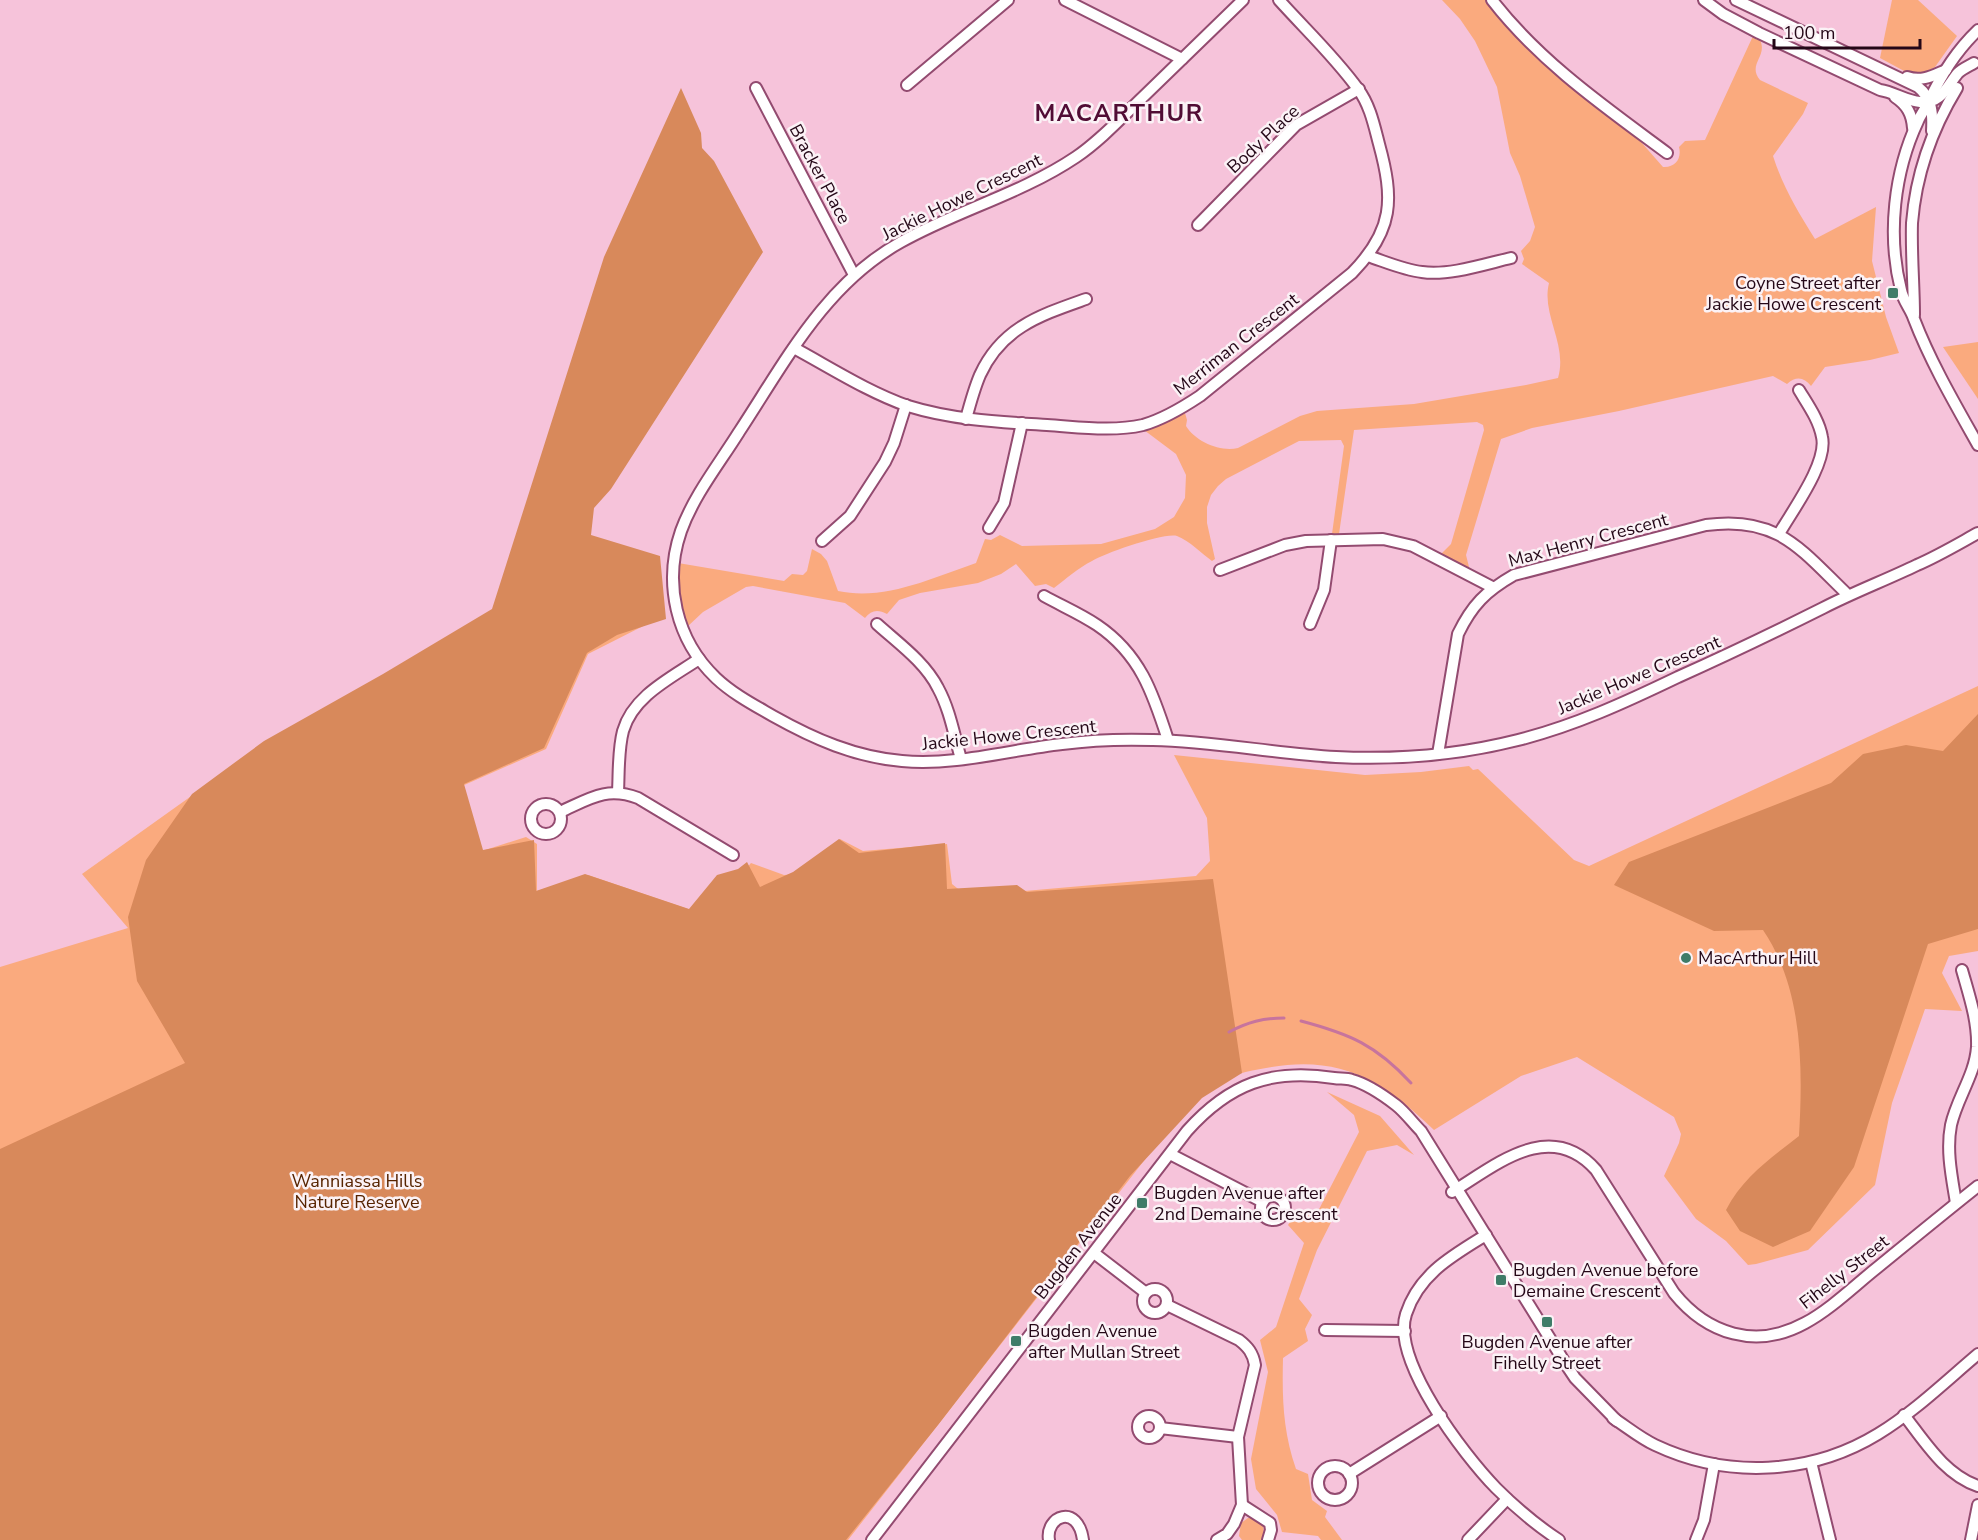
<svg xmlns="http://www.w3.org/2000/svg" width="1978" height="1540" viewBox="0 0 1978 1540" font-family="'Nunito Sans',sans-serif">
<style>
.green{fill:#faaa7e}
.forest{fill:#d8895b}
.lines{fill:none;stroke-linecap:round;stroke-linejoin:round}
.stream{stroke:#c7749d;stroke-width:3}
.minor-casing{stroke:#934b70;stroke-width:14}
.minor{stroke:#fff;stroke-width:10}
.poi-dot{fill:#3f7c68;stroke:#fbf2f6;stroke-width:2}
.labels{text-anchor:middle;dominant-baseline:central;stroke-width:5;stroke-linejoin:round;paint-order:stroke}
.street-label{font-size:18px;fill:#240717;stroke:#fbf2f6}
.poi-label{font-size:18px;fill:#240717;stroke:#fbf2f6;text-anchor:start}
.park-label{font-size:18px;fill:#572400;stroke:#fbf2f6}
.district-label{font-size:24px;font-weight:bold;letter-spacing:1.5px;fill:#510d35;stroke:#fbf2f6}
</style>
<rect width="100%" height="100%" fill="#f6c3da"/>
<!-- green -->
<g class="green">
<path d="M1442,0H1486L1536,56L1584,96L1634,134L1663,167C1675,168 1682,159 1679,147L1685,141L1705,140L1753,36L1760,40C1768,57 1747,64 1760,80L1808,103L1803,114L1773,156C1783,187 1798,212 1815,239L1876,207L1872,261L1886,317L1899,353L1870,360L1825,367L1811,386C1804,377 1796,376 1787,384L1773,376L1619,411L1532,428L1501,439L1466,555L1470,571L1441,554L1451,544L1484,430L1483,425L1477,422L1354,430L1339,534H1332L1344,446L1341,440L1299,441L1226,479L1218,486L1211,495L1207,507V523L1215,559L1212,561C1201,553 1190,541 1177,536C1165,532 1105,553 1092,561C1078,568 1066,579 1054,588L1046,584L1035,586L1016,564L1001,574L978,583L920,593L899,600L887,614C878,609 871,610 865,618L845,603L753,586L746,587L703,612L687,627L678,593V563L784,581L792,574L803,575L807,571L812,549L821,554L827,561L838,591C885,601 932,578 976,563L985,539L991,540L1000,535L1022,546L1101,544L1155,529L1174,517L1185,498L1186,475L1176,454L1144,430L1185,413L1187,420L1186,426C1196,442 1220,452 1238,448L1300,416L1317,411L1414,404L1526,385L1558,378C1568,344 1541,315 1549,283L1522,264L1524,259L1521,251L1530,241L1535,227L1520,176L1510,153L1497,87L1475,41L1460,19Z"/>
<polygon points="1892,0 1918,0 1957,36 1935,67 1920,75 1906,72 1880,58"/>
<polygon points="1978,342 1978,399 1943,347"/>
<path d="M657,619L588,654L546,749L462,786L482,851L526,837L537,844V891L588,875L691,910L743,872L751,863L784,875L797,874L840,839L863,851L947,844L952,884L967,896L1196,876L1210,861L1207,818L1174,755L1365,775L1421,772L1469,766L1473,770L1478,769L1574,860L1589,866L1978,686V951L1949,956L1942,973L1962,1011L1925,1009L1892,1103L1875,1185L1808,1250L1756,1264L1748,1265L1726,1241L1696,1219L1664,1176L1679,1143L1681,1134L1674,1117L1577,1057L1521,1076L1434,1130C1382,1080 1340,1054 1266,1068C1248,1071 1229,1075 1213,1085C1202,1092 1192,1103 1182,1112L848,1540H0V967L128,928L82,874L246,757Z"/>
<path d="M1327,1092L1380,1116L1414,1155L1397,1145L1367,1151L1317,1250L1299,1299L1312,1315L1305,1329L1308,1341L1283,1358C1282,1399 1283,1431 1296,1469L1308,1474L1312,1500L1327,1511L1325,1517L1342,1540H1321L1318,1536L1282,1532L1277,1515L1256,1489L1251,1459L1268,1372L1260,1340L1276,1327L1304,1243L1288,1225L1296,1213L1315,1217L1359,1132L1354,1115Z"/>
<path d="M1248,1518C1261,1517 1268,1528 1261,1540H1242L1239,1536L1241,1523Z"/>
</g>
<!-- forest -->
<g class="forest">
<polygon points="681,88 701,133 702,148 714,161 763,252 611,489 594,508 591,535 660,556 666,619 617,635 587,653 544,748 464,784 483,850 534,840 536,891 585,874 689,909 717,875 738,869 747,862 760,887 793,872 839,839 859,853 945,843 947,889 1017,885 1027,892 1213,879 1242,1073 1202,1098 1130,1176 938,1425 846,1540 0,1540 0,1149 185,1063 137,981 128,917 146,860 192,794 264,741 383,674 492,609 604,257"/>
<path d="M1978,714V929L1928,944L1854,1167L1810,1231L1773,1247L1740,1231L1726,1210C1743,1177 1771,1158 1799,1136C1803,1068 1803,989 1763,930L1714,931L1614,885L1629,862L1831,783L1863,754L1906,745L1943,751Z"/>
</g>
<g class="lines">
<!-- stream -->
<g class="stream">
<path d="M1301,1021C1350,1034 1376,1045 1411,1083"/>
<path d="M1229,1032C1248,1022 1263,1018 1284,1018"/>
</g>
<!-- minor casing -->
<g class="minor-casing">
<g id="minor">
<polyline points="1065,0 1182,59"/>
<path d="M1243,0C1210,32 1177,64 1144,96C1122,117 1101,140 1076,157C1021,194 958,210 901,242C825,284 785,362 739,432C719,464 694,495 681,531C663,583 676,640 716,678C733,694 754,705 773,716C814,739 855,757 902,761C955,766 1009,750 1062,744C1092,740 1123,739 1153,740C1215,741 1275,754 1336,757C1397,760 1459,755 1518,740C1574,726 1626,702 1678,677C1727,655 1775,632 1823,608C1854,592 1886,580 1917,565C1938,556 1958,544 1978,533"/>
<path d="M1492,0C1540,62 1605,107 1667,153"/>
<path d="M1704,0L1723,14L1759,33L1880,90C1894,92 1906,101 1920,102C1942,104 1947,86 1958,73C1962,69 1969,66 1974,63"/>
<path d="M1736,0L1918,87C1932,98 1933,114 1932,131"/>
<path d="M1978,30C1957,50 1941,75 1929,101C1926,108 1921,114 1918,121C1894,172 1887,235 1901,290C1903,301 1911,309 1914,319C1931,363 1955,404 1978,445"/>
<path d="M1907,77C1922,82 1932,76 1946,70"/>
<polyline points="907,85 1008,0"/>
<polyline points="756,88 854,275"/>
<path d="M1895,97C1907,105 1912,114 1913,128"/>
<polyline points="1198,225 1296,125 1359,89"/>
<path d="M1368,256C1386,262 1404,270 1422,272C1449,276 1485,264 1511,258"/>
<path d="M1914,315C1914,285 1911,254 1912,223C1916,174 1932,129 1957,88"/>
<path d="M794,348C831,368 868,392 908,406C953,420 1000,422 1047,425C1079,427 1112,432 1143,425C1164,419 1182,408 1200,396L1352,273C1394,230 1394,199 1379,144C1374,125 1370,105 1358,89C1335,57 1305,29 1279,0"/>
<path d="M966,419C970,404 974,389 980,375C1002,327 1041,315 1086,299"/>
<polyline points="989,528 1004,503 1022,423"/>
<path d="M1779,534C1792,511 1828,463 1822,437C1819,420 1808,405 1799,390"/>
<polyline points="822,541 850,516 885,462 894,443 906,405"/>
<polyline points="1220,570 1285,545 1306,541 1383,539 1413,546 1492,587"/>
<path d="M1044,596C1062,606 1081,614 1097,625C1140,654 1153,693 1168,740"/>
<path d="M877,624C898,643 925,662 938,688C950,710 954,735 961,759"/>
<polyline points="1310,624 1324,590 1331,540"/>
<path d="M1438,754L1458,634C1472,605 1486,591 1514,575L1706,525C1778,515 1801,550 1848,595"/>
<path d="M618,792C619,772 618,750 623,731C633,696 671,678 699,659"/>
<circle cx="546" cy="819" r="15"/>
<path d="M560,812C589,799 606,786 638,798L733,855"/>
<polyline points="1170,1154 1263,1202"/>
<path d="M1452,1192C1496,1165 1550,1118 1596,1170L1674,1293C1707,1334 1756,1350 1805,1323C1831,1309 1854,1286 1878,1267C1911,1240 1944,1213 1978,1186"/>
<circle cx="1273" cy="1208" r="12"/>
<path d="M1956,1203C1952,1178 1946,1151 1951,1125C1957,1098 1975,1075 1977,1047C1978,1021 1969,995 1962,970"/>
<path d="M1486,1235C1452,1256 1419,1274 1406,1314C1391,1360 1464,1455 1496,1488C1515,1507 1536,1525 1559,1540"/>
<polyline points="1094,1253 1146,1293"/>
<circle cx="1155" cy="1301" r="12"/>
<path d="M1167,1305L1239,1340C1248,1347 1253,1353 1255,1365L1238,1437L1242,1505L1234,1524L1227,1534L1217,1540"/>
<polyline points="1325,1330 1405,1331"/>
<path d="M1904,1415C1925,1442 1945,1475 1978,1486"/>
<circle cx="1149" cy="1427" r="11"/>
<path d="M1613,1418C1627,1427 1640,1438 1655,1445C1727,1479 1811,1475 1878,1434C1914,1412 1946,1381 1978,1354"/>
<polyline points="1160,1428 1238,1437"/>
<polyline points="1811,1462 1830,1540"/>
<circle cx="1335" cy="1483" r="17"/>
<polyline points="1349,1474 1441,1416"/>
<polyline points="1242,1505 1270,1523 1271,1530 1268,1540"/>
<path d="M872,1540L1187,1131C1229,1084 1271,1068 1334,1078C1340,1079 1346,1078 1352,1080C1367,1084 1383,1095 1396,1105C1405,1112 1413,1123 1421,1131L1567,1366L1575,1378L1617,1421"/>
<path d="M1049,1540C1045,1516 1078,1503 1083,1540"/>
<polyline points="1468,1540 1507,1499"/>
<polyline points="1696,1540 1704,1520 1714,1464"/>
<polyline points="1971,1540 1978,1505"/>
</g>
</g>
<!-- minor -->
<use href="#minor" class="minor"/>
</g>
<!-- markers -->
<g class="poi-dot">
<rect x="1887" y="287" width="12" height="12" rx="3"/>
<circle cx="1686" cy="958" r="6"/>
<rect x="1136" y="1197" width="12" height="12" rx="3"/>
<rect x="1495" y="1274" width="12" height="12" rx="3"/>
<rect x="1541" y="1316" width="12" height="12" rx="3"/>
<rect x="1010" y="1335" width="12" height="12" rx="3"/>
</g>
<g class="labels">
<!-- street labels -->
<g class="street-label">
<text transform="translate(1263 139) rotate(-43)">Body Place</text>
<text transform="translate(820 174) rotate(62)">Bracker Place</text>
<text transform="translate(962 197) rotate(-26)">Jackie Howe Crescent</text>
<text transform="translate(1236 344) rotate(-38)">Merriman Crescent</text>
<text transform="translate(1588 540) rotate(-15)">Max Henry Crescent</text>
<text transform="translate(1639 675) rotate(-23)">Jackie Howe Crescent</text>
<text transform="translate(1009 735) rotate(-6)">Jackie Howe Crescent</text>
<text transform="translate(1078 1246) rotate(-52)">Bugden Avenue</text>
<text transform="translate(1844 1272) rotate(-38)">Fihelly Street</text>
</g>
<!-- poi labels -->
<g class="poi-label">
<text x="1881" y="283" text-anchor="end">Coyne Street after<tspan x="1881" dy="21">Jackie Howe Crescent</tspan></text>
<text x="1698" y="958">MacArthur Hill</text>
<text x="1154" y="1193">Bugden Avenue after<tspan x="1154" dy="21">2nd Demaine Crescent</tspan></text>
<text x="1513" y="1270">Bugden Avenue before<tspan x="1513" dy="21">Demaine Crescent</tspan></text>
<text x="1028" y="1331">Bugden Avenue<tspan x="1028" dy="21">after Mullan Street</tspan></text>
<text x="1547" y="1342" text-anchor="middle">Bugden Avenue after<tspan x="1547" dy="21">Fihelly Street</tspan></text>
</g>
<!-- park labels -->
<g class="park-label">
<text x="357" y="1181">Wanniassa Hills<tspan x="357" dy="21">Nature Reserve</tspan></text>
</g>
<!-- district labels -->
<g class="district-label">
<text x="1119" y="113">MACARTHUR</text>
</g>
</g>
<!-- scale -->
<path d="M1774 39v9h146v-9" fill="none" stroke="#240717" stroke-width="3"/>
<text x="1783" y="39" font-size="18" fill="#240717" stroke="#fbf2f6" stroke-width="4.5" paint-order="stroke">100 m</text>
</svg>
